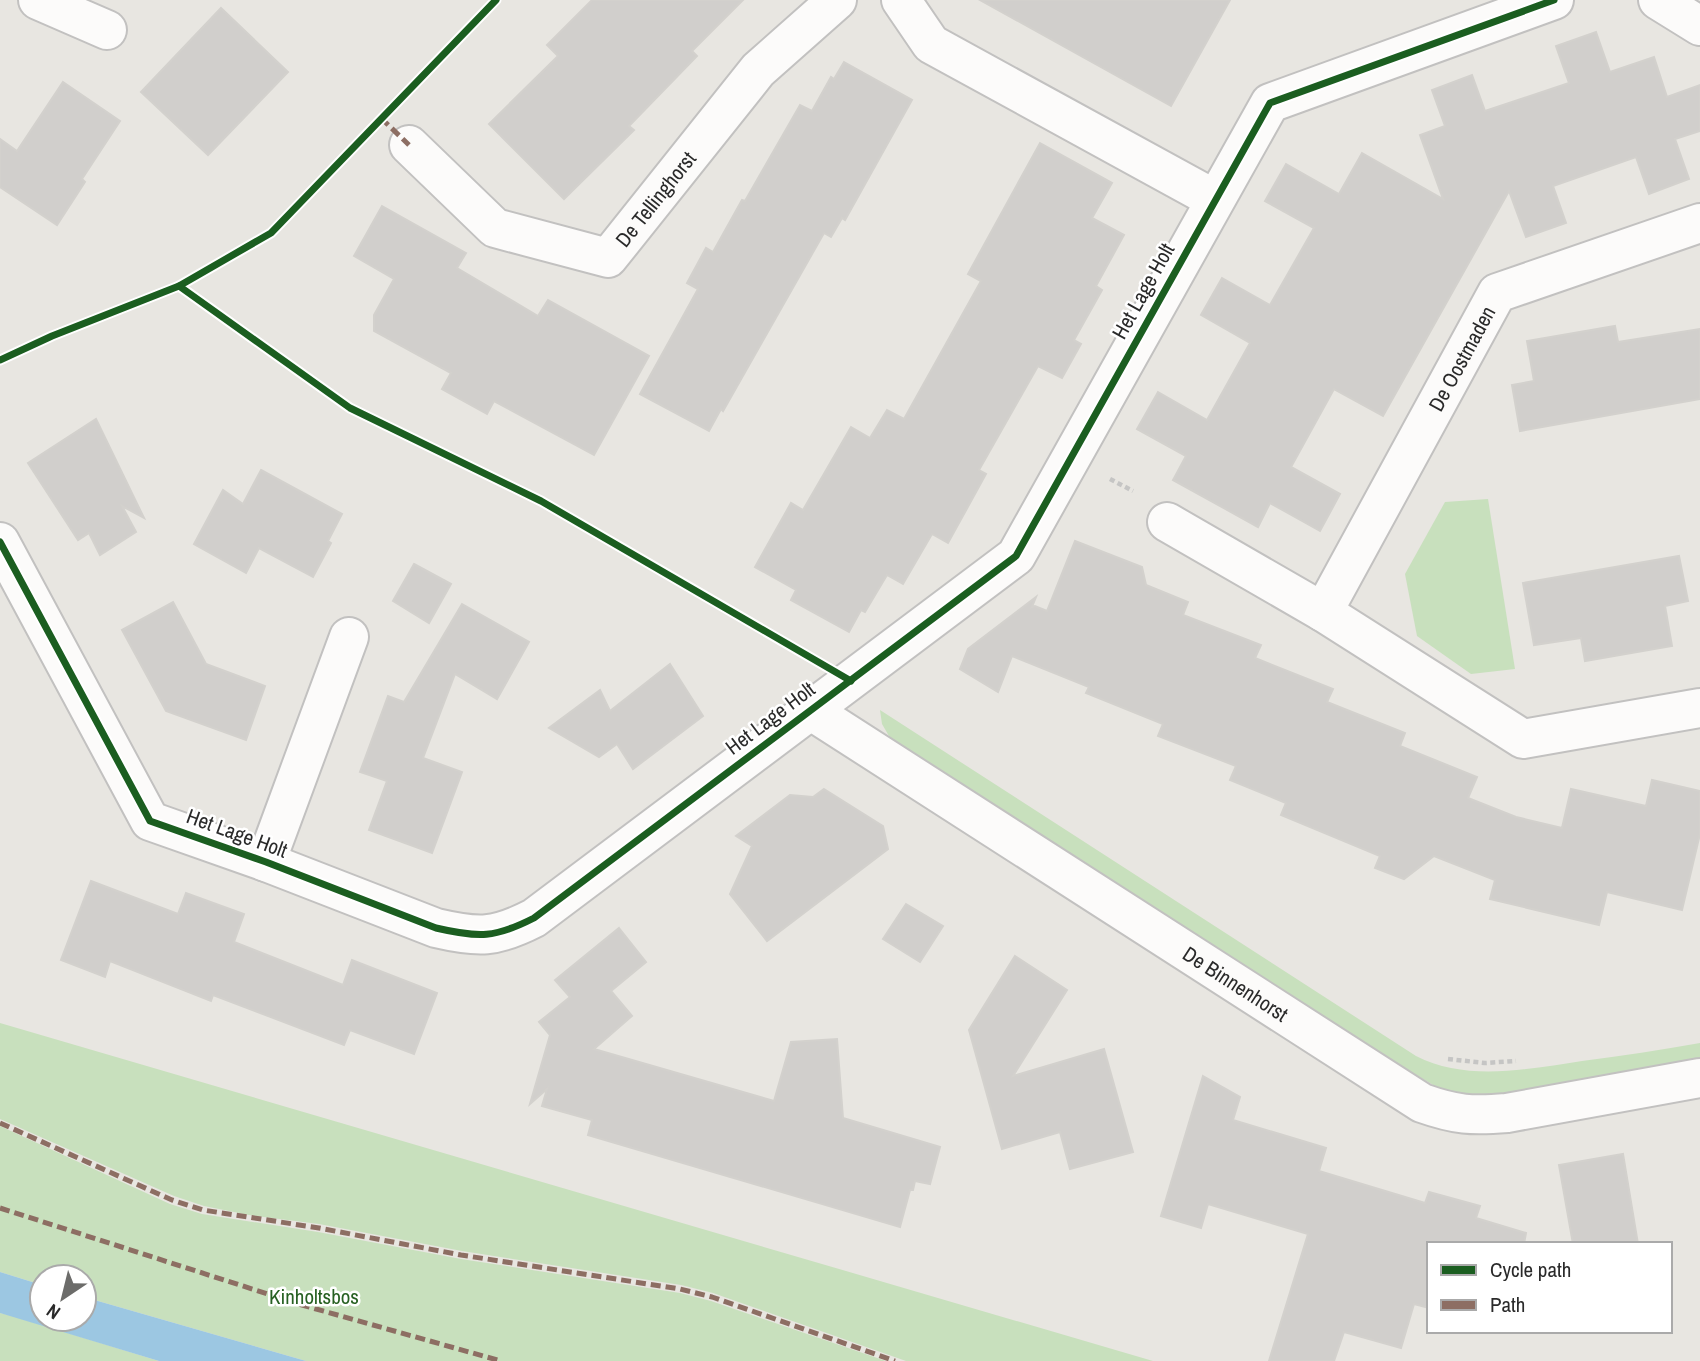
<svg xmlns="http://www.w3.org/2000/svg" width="1700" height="1361" viewBox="0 0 1700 1361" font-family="'Archivo Narrow',sans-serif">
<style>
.green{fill:#c8e0bd}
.water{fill:#9cc7e2}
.building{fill:#d1cfcc;stroke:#d3d1cd;stroke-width:2}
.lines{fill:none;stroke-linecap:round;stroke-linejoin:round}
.minor-casing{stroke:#c2c1c0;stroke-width:42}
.path{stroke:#c5c5c4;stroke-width:4.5;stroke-dasharray:5 3.5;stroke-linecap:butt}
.minor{stroke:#fcfbfa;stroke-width:38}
.quiet{stroke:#8d6e63;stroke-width:5;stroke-dasharray:10 5;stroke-linecap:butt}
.cycleway-casing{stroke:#fff;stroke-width:11}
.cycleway{stroke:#1b5e20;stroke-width:7}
.labels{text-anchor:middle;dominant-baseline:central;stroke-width:5;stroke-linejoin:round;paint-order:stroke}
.street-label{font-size:21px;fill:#2a2a2a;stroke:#fff}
.park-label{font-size:21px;fill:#276022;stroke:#fff}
</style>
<rect width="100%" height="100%" fill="#e8e6e1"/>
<!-- green -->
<g class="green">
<polygon points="1488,499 1515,669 1471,674 1417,636 1405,574 1445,502"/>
<path d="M880,710L1416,1056C1466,1082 1529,1069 1582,1061C1622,1056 1661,1050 1700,1043V1059L1500,1094L1466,1095L1440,1089L1386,1057L893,743L882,724Z"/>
<polygon points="0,1023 1153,1361 906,1361 713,1293 681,1285 462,1251 319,1224 249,1215 204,1206 174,1196 0,1119"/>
<polygon points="0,1126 170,1204 202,1214 318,1232 461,1259 680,1293 711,1301 886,1361 306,1361 84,1297 84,1277 42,1277 42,1285 0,1272"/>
<polygon points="0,1313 9,1315 159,1361 0,1361"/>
</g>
<!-- water -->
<polygon class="water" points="0,1272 42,1285 42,1319 84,1319 84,1297 306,1361 159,1361 0,1313"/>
<!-- building -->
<g class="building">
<polygon points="592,0 743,0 692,51 697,56 629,126 634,130 564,199 489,124 558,56 547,45"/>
<polygon points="980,0 1230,0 1171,106"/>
<polygon points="221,8 288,72 208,155 141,92"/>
<polygon points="1596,32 1610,72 1654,57 1667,97 1700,85 1700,131 1675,139 1689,179 1649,194 1636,157 1553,186 1566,223 1526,237 1509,191 1383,416 1334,389 1291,467 1340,494 1320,531 1270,503 1258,527 1173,480 1186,456 1137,429 1158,392 1207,420 1250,343 1201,315 1222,278 1270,305 1314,228 1265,201 1286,164 1339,194 1362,153 1443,199 1420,135 1445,126 1432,90 1472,75 1485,111 1569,83 1556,46"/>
<polygon points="844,62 912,100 845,220 842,218 831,237 824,233 723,411 721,409 709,431 640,394 698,289 687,283 706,248 713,252 742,200 745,201 800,105 812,111 831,77 834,79"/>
<polygon points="63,82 120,121 82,179 85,182 57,225 0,187 0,139 17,151"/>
<polygon points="1040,143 1112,183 1092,218 1124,235 1096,286 1102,290 1074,340 1081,344 1062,378 1038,366 979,470 986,474 948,543 932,534 903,584 887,575 865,612 861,610 849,632 791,600 796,590 755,567 791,503 803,510 851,427 870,438 887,410 904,419 981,281 968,274"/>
<polygon points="382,206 466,253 457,268 538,316 548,300 649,356 594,455 494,401 487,414 442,389 451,373 374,331 374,315 394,279 354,256"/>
<polygon points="1615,326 1618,342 1700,329 1700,399 1520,431 1512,385 1534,381 1527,341"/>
<polygon points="96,419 144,518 122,506 136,532 100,555 89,533 78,540 28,463"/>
<polygon points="261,470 342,514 328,541 331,543 313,577 259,548 246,573 194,544 223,490 243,504"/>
<polygon points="1075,541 1142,567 1146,585 1188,602 1183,615 1261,645 1255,658 1333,689 1327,702 1405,733 1400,746 1477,777 1468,798 1516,817 1562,828 1571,789 1646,806 1652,780 1700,791 1700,834 1682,910 1607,892 1599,925 1490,899 1495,880 1434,856 1404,879 1375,868 1380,856 1281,815 1286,803 1230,780 1236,766 1158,736 1163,724 1086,693 1089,687 1012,656 998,692 960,669 968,649 1036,597 1032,607 1035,606 1047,611"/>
<polygon points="1679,556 1688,601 1665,606 1672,646 1585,661 1581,638 1534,645 1523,583"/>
<polygon points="414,564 451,584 429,623 393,601"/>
<polygon points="173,602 206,664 265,686 246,740 166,711 122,630"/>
<polygon points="462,604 529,642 497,699 455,674 423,758 462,772 432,853 369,830 387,781 360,772 388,696 404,702"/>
<polygon points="670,664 703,716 633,769 617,744 599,757 549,728 600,690 610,711"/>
<polygon points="824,789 883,826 888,849 767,941 730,894 752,846 736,836 790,795 813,797"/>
<polygon points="91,881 178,914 186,893 244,914 234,942 343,985 352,960 437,993 414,1054 350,1030 344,1045 213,995 211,1001 110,961 105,977 61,960"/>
<polygon points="906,904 943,926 920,962 883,939"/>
<polygon points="619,928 646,962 611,991 632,1016 594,1049 774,1101 791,1042 837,1039 843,1118 940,1147 930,1184 915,1181 913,1190 910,1190 900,1227 588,1135 592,1120 542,1106 547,1089 530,1104 550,1035 539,1022 570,997 555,980"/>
<polygon points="1015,956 1067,990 1013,1076 1104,1049 1133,1152 1070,1169 1060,1132 1002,1149 969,1030"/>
<polygon points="1203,1076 1240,1097 1233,1120 1326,1148 1319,1171 1425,1203 1429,1192 1480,1206 1476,1218 1526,1233 1524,1244 1429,1244 1429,1308 1414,1304 1401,1348 1344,1332 1334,1361 1269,1361 1308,1234 1208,1204 1201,1228 1161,1216"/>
<polygon points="1623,1154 1638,1244 1573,1244 1559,1165"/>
</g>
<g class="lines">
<!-- minor casing -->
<g class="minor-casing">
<g id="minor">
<polyline points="38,0 107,30"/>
<polyline points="901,0 931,44 1214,199"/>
<polyline points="1658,0 1700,26"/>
<path id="s1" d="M409,145L495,228L608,258L758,70L837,0"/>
<polyline points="1167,522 1323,612 1523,739 1700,708"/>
<path d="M0,542L150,821L266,862L436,928C479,938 495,938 534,918L1016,556L1270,103L1554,0"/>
<path id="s2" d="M1323,612L1497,293L1700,223"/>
<path id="s3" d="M810,710L1422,1103C1456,1115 1472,1116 1507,1113L1700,1078"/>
<polyline points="266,862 349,637"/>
</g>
</g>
<!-- path -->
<g class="path">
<polyline points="1110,479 1133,491"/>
<polyline points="1448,1059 1485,1063 1516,1061"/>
</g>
<!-- minor -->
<use href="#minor" class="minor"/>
<!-- quiet -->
<g class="quiet">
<polyline points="381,118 409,145"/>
<polyline points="0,1123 172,1200 203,1210 319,1228 461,1255 680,1289 712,1297 895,1361"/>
<polyline points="0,1208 302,1305 501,1361"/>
</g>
<!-- cycleway casing -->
<g class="cycleway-casing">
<g id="cycleway">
<polyline points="179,286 271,233 496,0"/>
<polyline points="0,360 52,336 179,286 350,408 541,501 851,681"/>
<path d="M0,542L150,821L266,862L436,928C479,938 495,938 534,918L1016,556L1270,103L1554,0"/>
</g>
</g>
<!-- cycleway -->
<use href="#cycleway" class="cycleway"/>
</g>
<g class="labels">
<!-- street labels -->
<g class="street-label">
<text stroke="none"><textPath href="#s1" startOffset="312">De Tellinghorst</textPath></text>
<text transform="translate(1143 291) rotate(-61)">Het Lage Holt</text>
<text stroke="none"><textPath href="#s2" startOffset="289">De Oostmaden</textPath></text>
<text transform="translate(770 718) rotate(-37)">Het Lage Holt</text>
<text transform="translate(237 833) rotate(20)">Het Lage Holt</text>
<text stroke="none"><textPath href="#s3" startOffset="506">De Binnenhorst</textPath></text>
</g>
<!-- park labels -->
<g class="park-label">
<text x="314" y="1296">Kinholtsbos</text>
</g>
</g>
<!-- legend -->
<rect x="1427" y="1242" width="245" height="91" fill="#ffffff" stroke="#aaaaaa" stroke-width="2"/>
<rect x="1441" y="1265" width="35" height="10" fill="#1b5e20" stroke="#aaaaaa" stroke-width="2"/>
<text x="1490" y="1277" font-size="21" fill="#2a2a2a">Cycle path</text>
<rect x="1441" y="1300" width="35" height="10" fill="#8d6e63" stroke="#aaaaaa" stroke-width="2"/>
<text x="1490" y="1312" font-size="21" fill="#2a2a2a">Path</text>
<!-- north arrow -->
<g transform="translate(63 1298) rotate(215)"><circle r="33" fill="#ffffff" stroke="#aaaaaa" stroke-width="2"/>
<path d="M0-5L12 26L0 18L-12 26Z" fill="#6c6c6a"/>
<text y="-10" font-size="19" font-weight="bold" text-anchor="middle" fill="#2a2a2a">N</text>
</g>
</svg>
